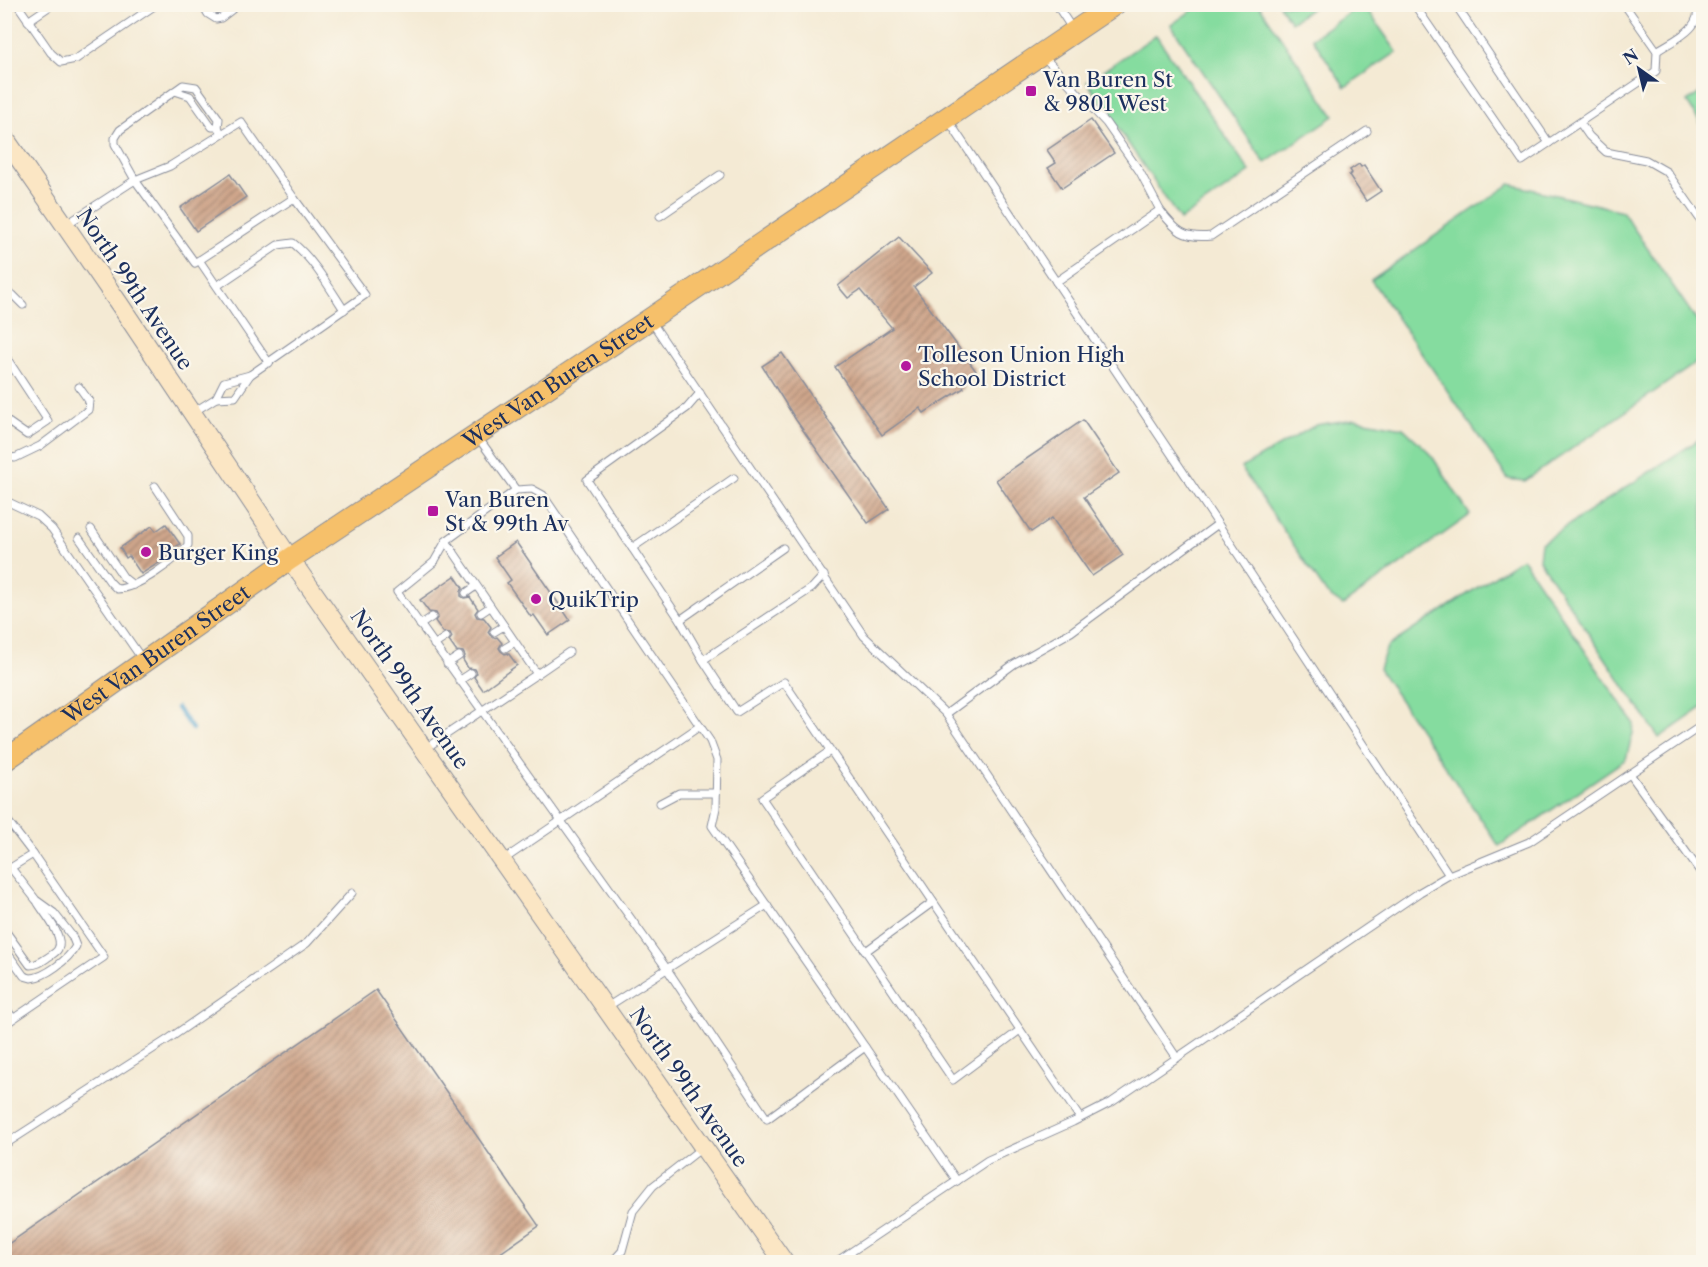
<svg xmlns="http://www.w3.org/2000/svg" width="1708" height="1267" viewBox="0 0 1708 1267" font-family="'Libre Caslon Text',serif">
<style>
.green{fill:#85dc9f;stroke:#50867e;stroke-width:1.5}
.lines{fill:none;stroke-linecap:round;stroke-linejoin:round}
.stream{stroke:#56a6d0;stroke-width:4.5}
.building{fill:url(#building-hatch)}
.service-casing{stroke:#888c99;stroke-width:9}
.secondary-casing{stroke:#888c99;stroke-width:20}
.primary-casing{stroke:#888c99;stroke-width:23}
.service{stroke:#fff;stroke-width:7}
.secondary{stroke:#fbe6c4;stroke-width:18}
.primary{stroke:#f6c06b;stroke-width:21}
.poi-dot{fill:#b5179e;stroke:#fbf7ec;stroke-width:2}
.labels{text-anchor:middle;dominant-baseline:central;stroke-width:4.5;stroke-linejoin:round;paint-order:stroke}
.poi-label{font-size:21px;fill:#1b2f5e;stroke:#fbf7ec;text-anchor:start}
.street-label{font-size:21px;fill:#1b2f5e;stroke:#fbf7ec}
</style>
<defs>
<pattern id="building-hatch" width="6" height="6" patternUnits="userSpaceOnUse" patternTransform="scale(1.5)"><rect width="6" height="6" fill="#cfa68b"/><path d="M-1 1l2-2M0 6l6-6M5 7l2-2" fill="none" stroke="#a78875"/></pattern>
</defs>
<rect width="100%" height="100%" fill="#fbf7ec"/>
<filter id="ink" filterUnits="userSpaceOnUse"><feTurbulence type="fractalNoise" baseFrequency=".0167" numOctaves="2"/><feDisplacementMap in="SourceGraphic" scale="12" xChannelSelector="R" yChannelSelector="G"/><feConvolveMatrix kernelMatrix="1 2 1 2 8 2 1 2 1" color-interpolation-filters="sRGB"/></filter>
<filter id="wash" filterUnits="userSpaceOnUse"><feTurbulence type="fractalNoise" baseFrequency=".008" numOctaves="4" result="noise"/><feDisplacementMap in="SourceGraphic" scale="24" xChannelSelector="R" yChannelSelector="G"/><feGaussianBlur stdDeviation="1.35" result="paint"/><feColorMatrix in="noise" values="0 0 0 0 0 0 0 0 0 0 0 0 0 0 0 0 0 1.4 0 .05"/><feComposite in="paint" operator="in"/></filter>
<g filter="url(#wash)">
<rect width="100%" height="100%" fill="#f4ead4"/>
<!-- green -->
<g class="green">
<polygon points="1201,4 1259,5 1334,116 1265,163 1171,25"/>
<polygon points="1279,5 1317,5 1291,22"/>
<polygon points="1361,5 1364,5 1397,52 1345,87 1312,38"/>
<polygon points="1156,35 1250,172 1180,220 1087,82"/>
<polygon points="1703,91 1703,127 1687,102"/>
<polygon points="1510,184 1622,211 1703,330 1703,358 1525,481 1508,479 1371,280"/>
<polygon points="1355,419 1403,428 1430,453 1470,515 1343,605 1327,594 1241,468 1316,425"/>
<polygon points="1703,437 1703,707 1659,738 1539,560 1541,543"/>
<polygon points="1522,558 1634,723 1633,733 1626,759 1499,846 1379,669 1387,647"/>
</g>
<g class="lines">
<!-- stream -->
<polyline class="stream" points="177,708 192,729"/>
</g>
<g id="blocks">
<!-- building -->
<g class="building">
<polygon points="1091,120 1114,153 1062,188 1048,168 1056,163 1047,150"/>
<polygon points="1359,164 1361,167 1364,165 1381,191 1366,201 1349,175 1352,173 1350,170"/>
<polygon points="230,174 246,197 196,231 180,208"/>
<polygon points="899,237 932,273 914,287 976,371 961,380 964,388 924,413 920,408 882,435 835,367 892,328 860,290 848,298 838,286"/>
<polygon points="782,353 889,509 868,523 796,420 762,366"/>
<polygon points="1083,420 1119,473 1084,497 1123,555 1092,576 1052,518 1031,532 996,480"/>
<polygon points="166,524 180,544 164,555 166,558 162,561 141,574 129,556 126,558 120,548 152,526 156,531"/>
<polygon points="516,542 570,620 548,635 534,615 531,617 507,583 511,580 495,557"/>
<polygon points="455,576 463,588 461,591 461,596 464,598 470,597 478,609 475,613 477,617 484,618 491,627 488,632 490,635 494,638 497,637 502,643 499,648 501,651 505,654 508,653 517,665 483,690 474,677 477,673 475,669 468,668 463,660 465,656 463,652 456,651 449,641 452,637 450,633 443,632 435,621 438,617 436,613 429,612 420,600"/>
<polygon points="376,990 539,1226 486,1263 4,1263 4,1247"/>
</g>
</g>
</g>
<g filter="url(#ink)">
<use href="#blocks" fill-opacity="0" stroke="#888c99" stroke-width="1.5"/>
<g class="lines">
<!-- service casing -->
<g class="service-casing">
<g id="service">
<polyline points="17,4 51,53 61,62 76,59 157,4"/>
<polyline points="202,4 208,14 216,19 221,18 239,4"/>
<polyline points="1056,4 1073,30"/>
<polyline points="1414,4 1522,161 1656,71 1657,51 1624,4"/>
<polyline points="1455,4 1549,143"/>
<polyline points="28,21 53,4"/>
<path d="M1657,51C1675,39 1703,29 1697,4"/>
<polyline points="1043,56 1106,123 1140,172 1160,210"/>
<polyline points="175,91 190,96 212,127 218,127"/>
<polyline points="1580,123 1589,136 1606,152 1646,160 1667,172 1704,225"/>
<polyline points="660,216 720,175"/>
<polyline points="67,224 135,180 170,166 241,122 294,198 195,263 135,180 115,144 115,138 120,130 183,85 196,87 219,119 218,127 221,134"/>
<polyline points="199,260 269,363"/>
<path d="M1056,282L1160,210C1176,231 1184,239 1211,236L1367,131"/>
<path d="M217,286L278,245L293,243C314,260 329,287 344,310"/>
<polyline points="4,294 13,295 23,305"/>
<polyline points="651,321 864,636 946,714 1014,664 1071,632 1218,524 948,120"/>
<polyline points="4,354 48,421 27,435 4,419"/>
<polyline points="700,393 687,408 587,480 680,620 783,548"/>
<polyline points="216,398 235,397 250,375"/>
<polyline points="192,413 216,398 224,382 250,375 365,295 294,198"/>
<polyline points="477,436 516,490 446,541 434,562 397,592 667,969 767,1119 865,1047 712,826 716,808 717,760 710,741 543,495 532,489 516,490"/>
<polyline points="4,456 15,458 40,446 88,410 89,401 79,387"/>
<polyline points="4,500 38,516 52,529 142,659"/>
<polyline points="1218,524 1449,875"/>
<polyline points="91,529 124,578 133,585"/>
<path d="M79,538L110,582L117,589C138,588 175,561 188,545V536L155,486"/>
<polyline points="632,548 734,478"/>
<polyline points="466,593 476,586"/>
<polyline points="481,613 490,607"/>
<polyline points="680,620 703,660 812,588 824,575"/>
<polyline points="420,625 432,617"/>
<polyline points="494,632 504,626"/>
<polyline points="434,645 446,637"/>
<polyline points="505,648 515,642"/>
<polyline points="703,660 737,712 784,682 1080,1118"/>
<polyline points="447,664 459,656"/>
<polyline points="537,674 569,652"/>
<polyline points="459,681 471,673"/>
<polyline points="946,714 1177,1058"/>
<polyline points="426,748 537,674 446,541"/>
<polyline points="830,751 762,798 953,1080 1020,1030"/>
<polyline points="1630,774 1704,877"/>
<polyline points="660,803 679,793 716,793"/>
<polyline points="4,816 33,854 4,872"/>
<polyline points="503,860 700,726"/>
<path d="M4,929L30,965C37,965 41,962 47,958C51,955 56,953 58,949C65,937 44,913 38,903"/>
<path d="M4,948L24,976L31,978C45,977 68,960 76,946L72,936L54,913L36,900L11,868"/>
<polyline points="866,951 933,902"/>
<polyline points="4,1006 13,1018"/>
<polyline points="607,1007 767,905"/>
<polyline points="4,1025 104,957 33,854"/>
<polyline points="865,1047 957,1181"/>
<polyline points="4,1145 170,1038 307,943 352,893"/>
<polyline points="612,1262 622,1251 633,1211 653,1186 703,1147"/>
<polyline points="836,1262 988,1160 1073,1122 1112,1102 1420,892 1449,875 1529,842 1704,724"/>
</g>
</g>
<!-- secondary casing -->
<g class="secondary-casing">
<polyline id="secondary" points="4,137 120,305 290,559 784,1262"/>
</g>
<!-- primary casing -->
<g class="primary-casing">
<g id="primary">
<path id="s1" d="M4,761L290,559L650,319L1115,4"/>
</g>
</g>
<!-- service -->
<use href="#service" class="service"/>
<!-- secondary -->
<use href="#secondary" class="secondary"/>
<!-- primary -->
<use href="#primary" class="primary"/>
</g>
</g>
<!-- markers -->
<g class="poi-dot">
<rect x="1025" y="85" width="12" height="12" rx="3"/>
<circle cx="906" cy="366" r="6"/>
<rect x="427" y="505" width="12" height="12" rx="3"/>
<circle cx="146" cy="552" r="6"/>
<circle cx="536" cy="599" r="6"/>
</g>
<g class="labels">
<!-- poi labels -->
<g class="poi-label">
<text x="1043" y="79">Van Buren St<tspan x="1043" dy="24">&amp; 9801 West</tspan></text>
<text x="918" y="354">Tolleson Union High<tspan x="918" dy="24">School District</tspan></text>
<text x="445" y="499">Van Buren<tspan x="445" dy="24">St &amp; 99th Av</tspan></text>
<text x="158" y="552">Burger King</text>
<text x="548" y="599">QuikTrip</text>
</g>
<!-- street labels -->
<g class="street-label">
<text transform="translate(135 289) rotate(56)">North 99th Avenue</text>
<text stroke="none"><textPath href="#s1" startOffset="672">West Van Buren Street</textPath></text>
<text stroke="none"><textPath href="#s1" startOffset="186">West Van Buren Street</textPath></text>
<text transform="translate(410 689) rotate(55)">North 99th Avenue</text>
<text transform="translate(689 1087) rotate(55)">North 99th Avenue</text>
</g>
</g>
<!-- margin -->
<rect width="1708" height="1267" fill="none" stroke="#fbf7ec" stroke-width="24"/>
<!-- north arrow -->
<g transform="translate(1639 69) rotate(326)" stroke="#fbf7ec" stroke-width="4.5" paint-order="stroke">
<path d="M0-4.5L10 22L0 15L-10 22Z" fill="#1b2f5e"/>
<text y="-9" font-size="16" font-weight="bold" text-anchor="middle" fill="#1b2f5e">N</text>
</g>
</svg>
